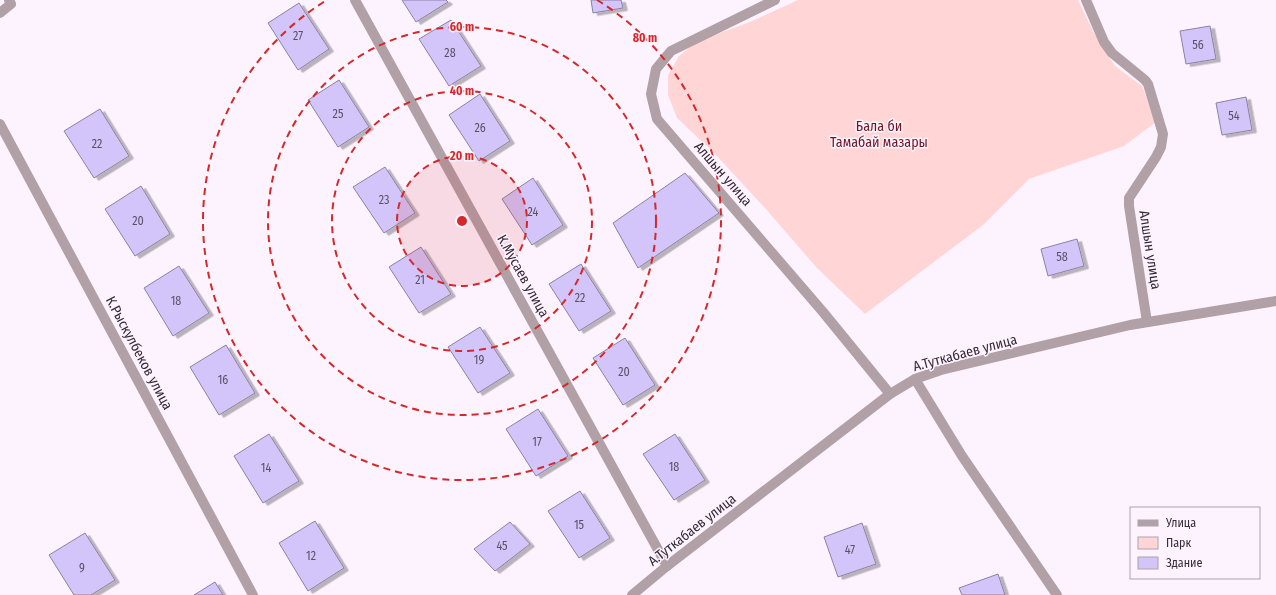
<svg xmlns="http://www.w3.org/2000/svg" width="1276" height="595" viewBox="0 0 1276 595" font-family="'Fira Sans Condensed',sans-serif">
<style>
.green{fill:#ffd6d5}
.building{fill:#d3c4f9;stroke:#8b82a1;filter:url(#shadow)}
.lines{fill:none;stroke-linecap:round;stroke-linejoin:round}
.minor{stroke:#b1a1a7;stroke-width:10}
.ring{fill:none;stroke:#d62828;stroke-width:2;stroke-dasharray:7 5}
.labels{text-anchor:middle;dominant-baseline:central;stroke-width:3;stroke-linejoin:round;paint-order:stroke}
.number-label{font-size:12px;fill:#5c5066}
.park-label{font-size:14px;fill:#6e141e;stroke:#fdf3fe}
.street-label{font-size:14px;fill:#352a35;stroke:#fdf3fe}
.centre{fill:#d62828;stroke:#fdf3fe;stroke-width:2}
.ring-label{font-size:12px;text-anchor:middle;font-weight:bold;fill:#d62828;stroke:#fdf3fe;stroke-width:3;stroke-linejoin:round;paint-order:stroke}
</style>
<defs>
<filter id="shadow"><feDropShadow dx="4.5" dy="2.5" stdDeviation="0" flood-color="#0004"/></filter>
</defs>
<rect width="100%" height="100%" fill="#fdf3fe"/>
<!-- green -->
<polygon class="green" points="798,0 1078,0 1093,31 1115,66 1142,86 1156,122 1124,146 1029,179 983,225 865,314 817,268 764,207 714,153 677,118 668,95 668,75 679,56 698,41 750,22"/>
<!-- building -->
<g class="building">
<polygon points="402,0 446,0 448,2 416,22"/>
<polygon points="591,0 621,0 623,8 593,13"/>
<polygon points="299,3 329,49 298,70 268,23"/>
<polygon points="451,20 481,66 449,86 419,39"/>
<polygon points="1210,26 1216,59 1186,64 1180,31"/>
<polygon points="339,80 369,127 338,147 308,100"/>
<polygon points="480,94 510,141 479,161 449,115"/>
<polygon points="1246,97 1252,130 1222,135 1216,103"/>
<polygon points="100,109 129,156 94,178 64,131"/>
<polygon points="385,167 415,213 384,233 353,187"/>
<polygon points="685,173 719,213 638,268 613,223"/>
<polygon points="533,178 563,225 532,245 502,199"/>
<polygon points="141,186 170,234 135,256 105,209"/>
<polygon points="1077,239 1084,266 1048,276 1041,249"/>
<polygon points="421,247 451,294 419,313 389,267"/>
<polygon points="581,264 611,311 579,331 549,284"/>
<polygon points="179,266 209,313 173,336 144,288"/>
<polygon points="480,327 510,373 478,393 448,347"/>
<polygon points="625,338 655,385 623,405 593,358"/>
<polygon points="226,345 255,393 219,415 190,367"/>
<polygon points="538,409 568,456 536,476 506,429"/>
<polygon points="269,434 299,481 263,503 234,456"/>
<polygon points="675,434 705,480 674,500 643,454"/>
<polygon points="580,491 610,538 579,558 548,511"/>
<polygon points="315,521 344,568 308,591 279,543"/>
<polygon points="510,522 530,544 495,571 474,549"/>
<polygon points="862,523 876,564 838,577 824,537"/>
<polygon points="85,533 115,580 91,595 74,595 49,555"/>
<polygon points="998,574 1005,595 962,595 959,588"/>
<polygon points="215,582 223,595 194,595"/>
</g>
<g class="lines">
<!-- minor -->
<g class="minor">
<polyline points="355,0 667,566"/>
<polyline points="775,0 671,51 656,69 651,94 657,119 823,312 890,394"/>
<polyline points="1086,0 1104,42 1112,53 1145,80 1148,84 1163,134 1161,147 1156,157 1129,198 1129,206 1147,322"/>
<polyline points="0,13 11,4 9,0"/>
<polyline points="0,124 253,595"/>
<polyline points="915,379 962,456 1057,595"/>
<polyline points="632,595 667,566 890,394 915,379 941,370 1130,325 1276,301"/>
</g>
</g>
<!-- distance rings -->
<circle cx="462" cy="221" r="65" fill="#d62828" fill-opacity=".12"/>
<g class="ring">
<circle cx="462" cy="221" r="65"/>
<circle cx="462" cy="221" r="130"/>
<circle cx="462" cy="221" r="194"/>
<path d="M597 0A259 259 0 1 1 327 0"/>
</g>
<g class="labels">
<!-- number labels -->
<g class="number-label">
<text x="298" y="36">27</text>
<text x="1198" y="45">56</text>
<text x="450" y="53">28</text>
<text x="338" y="114">25</text>
<text x="1234" y="116">54</text>
<text x="480" y="128">26</text>
<text x="97" y="144">22</text>
<text x="384" y="200">23</text>
<text x="533" y="212">24</text>
<text x="138" y="221">20</text>
<text x="1062" y="257">58</text>
<text x="420" y="280">21</text>
<text x="580" y="298">22</text>
<text x="176" y="301">18</text>
<text x="479" y="360">19</text>
<text x="624" y="372">20</text>
<text x="223" y="380">16</text>
<text x="537" y="442">17</text>
<text x="674" y="467">18</text>
<text x="266" y="468">14</text>
<text x="579" y="525">15</text>
<text x="502" y="546">45</text>
<text x="850" y="550">47</text>
<text x="311" y="556">12</text>
<text x="82" y="568">9</text>
</g>
<!-- park labels -->
<g class="park-label">
<text x="879" y="126">Бала би<tspan x="879" dy="16">Тамабай мазары</tspan></text>
</g>
<!-- street labels -->
<g class="street-label">
<text transform="translate(723 174) rotate(49)">Алшын улица</text>
<text transform="translate(1150 250) rotate(81)">Алшын улица</text>
<text transform="translate(523 276) rotate(61)">К.Мусаев улица</text>
<text transform="translate(139 353) rotate(62)">К.Рыскулбеков улица</text>
<text transform="translate(965 353) rotate(-15)">А.Туткабаев улица</text>
<text transform="translate(692 530) rotate(-38)">А.Туткабаев улица</text>
</g>
</g>
<circle cx="462" cy="221" r="6" class="centre"/>
<g class="ring-label">
<text x="462" y="31">60 m</text>
<text x="645" y="42">80 m</text>
<text x="462" y="95">40 m</text>
<text x="462" y="160">20 m</text>
</g>
<!-- legend -->
<rect x="1130" y="507" width="130" height="72" fill="#fdf3fe" stroke="#ada3ae"/>
<rect x="1138" y="520" width="20" height="6" fill="#b1a1a7" stroke="#ada3ae"/>
<text x="1166" y="527" font-size="12" fill="#352a35">Улица</text>
<rect x="1138" y="537" width="20" height="12" fill="#ffd6d5" stroke="#ada3ae"/>
<text x="1166" y="547" font-size="12" fill="#352a35">Парк</text>
<rect x="1138" y="557" width="20" height="12" fill="#d3c4f9" stroke="#ada3ae"/>
<text x="1166" y="567" font-size="12" fill="#352a35">Здание</text>
</svg>
